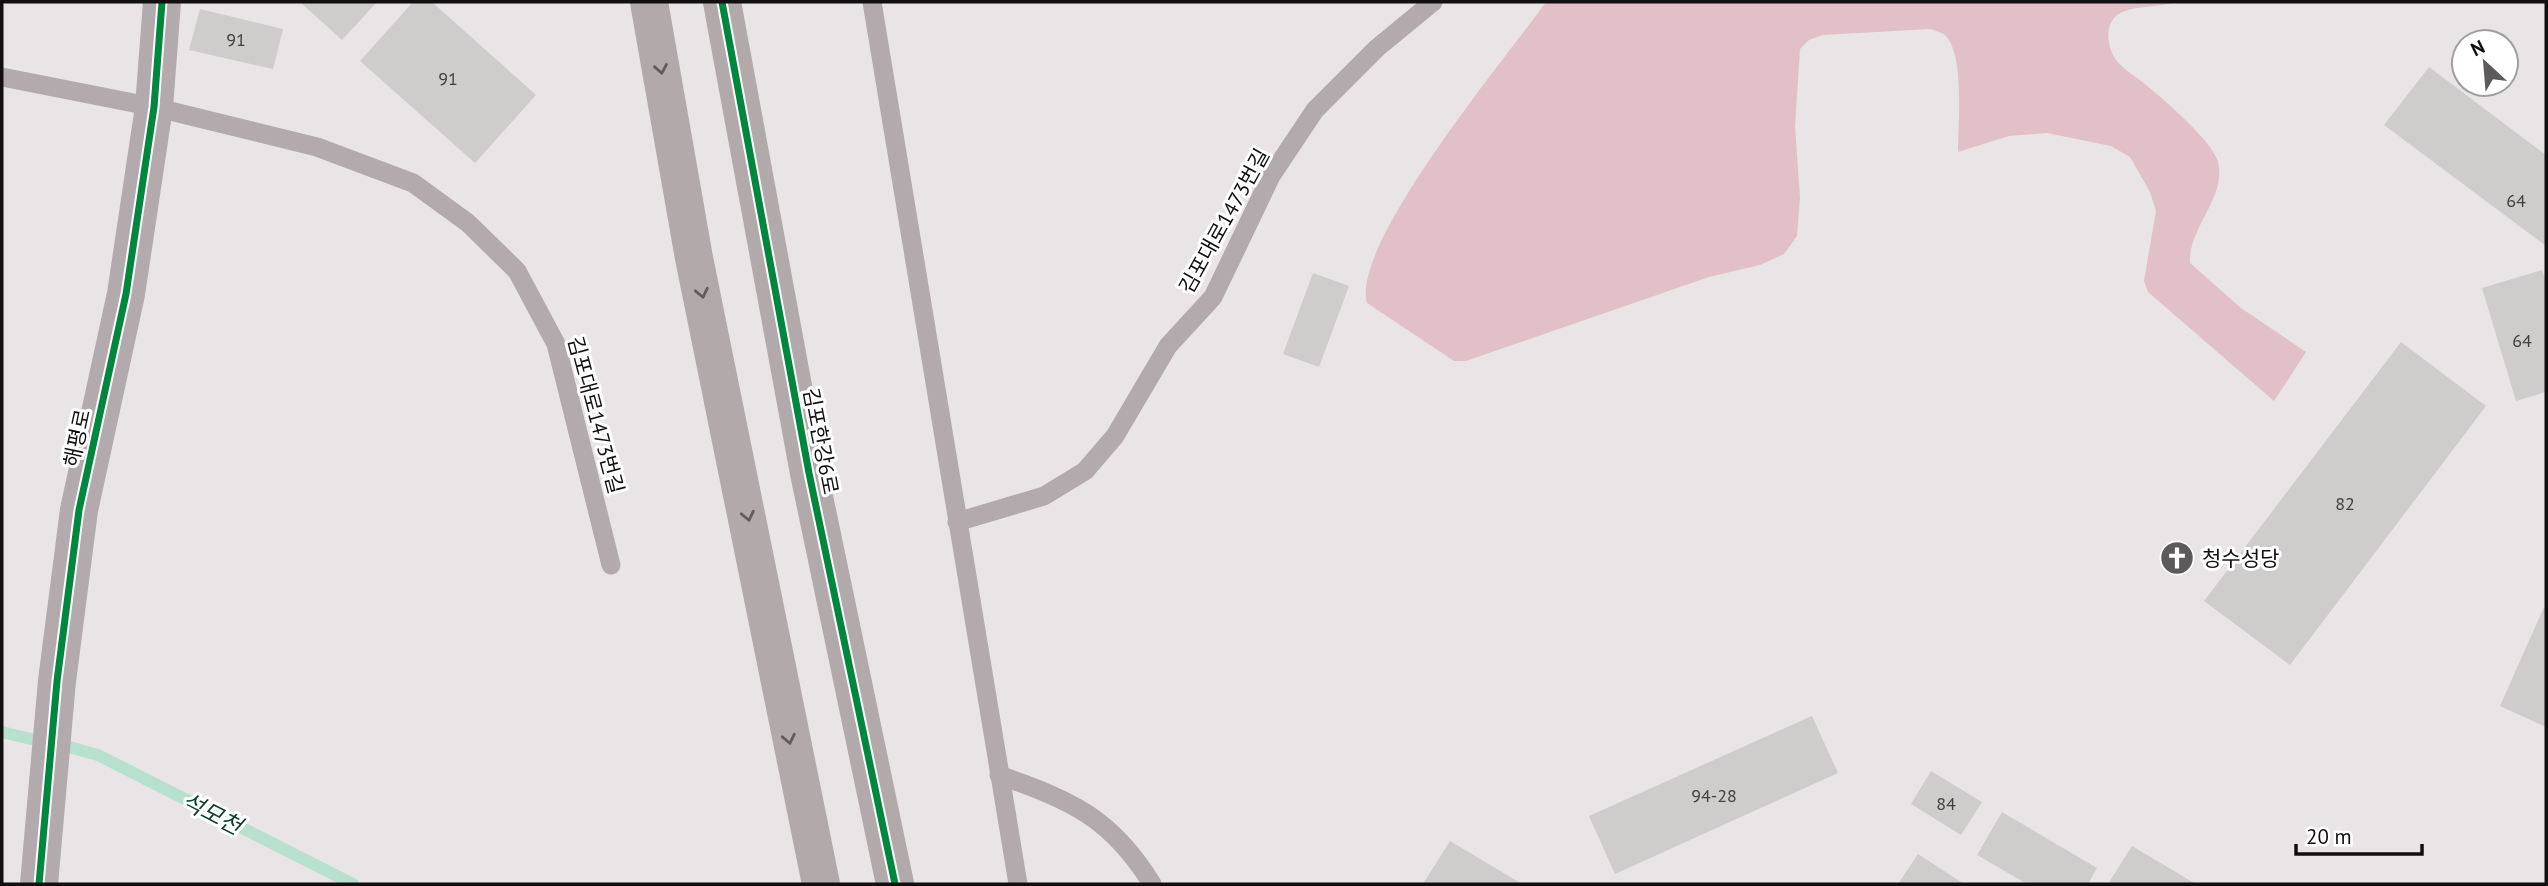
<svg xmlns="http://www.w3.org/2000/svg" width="2548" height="886" viewBox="0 0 2548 886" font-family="'PT Sans','Noto Sans KR',sans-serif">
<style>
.green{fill:#e1c0c7}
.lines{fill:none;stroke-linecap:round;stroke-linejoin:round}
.stream{stroke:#b7e0ce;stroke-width:12}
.building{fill:#cfcccc}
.lane{stroke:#b2aaac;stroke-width:19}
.street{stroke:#b2aaac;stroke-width:38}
.secondary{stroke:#b2aaaa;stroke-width:38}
.cycleway-casing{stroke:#fff;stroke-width:11}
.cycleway{stroke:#00873e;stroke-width:7}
.oneway{stroke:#625c5d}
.labels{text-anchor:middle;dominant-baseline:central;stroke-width:6;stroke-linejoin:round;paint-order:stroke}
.number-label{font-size:18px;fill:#424041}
.street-label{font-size:21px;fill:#110f10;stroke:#fff}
.poi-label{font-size:21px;fill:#110f10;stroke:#fff;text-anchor:start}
.water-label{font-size:23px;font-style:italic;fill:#0b3e2e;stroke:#fff}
</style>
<rect width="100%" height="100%" fill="#e9e5e6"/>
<!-- green -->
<path class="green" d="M1546,2H2177C2160,8 2129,4 2115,17C2104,28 2108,50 2117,61C2124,70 2137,77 2146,85C2164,100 2212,140 2218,162C2227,197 2188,228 2190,263L2241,308L2306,352L2274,401L2148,292L2144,281L2156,211L2150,192L2130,157L2111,146L2047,133L2009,136L1958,152C1958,125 1965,54 1945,35C1941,32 1935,31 1930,29L1823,35L1809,40L1800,49L1795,126L1800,198L1797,236L1784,254L1760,265L1709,277L1466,361H1454L1367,303C1350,245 1508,55 1546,2Z"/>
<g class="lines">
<!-- stream -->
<g class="stream">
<polyline points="2,732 31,739"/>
<polyline points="69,747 98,755 353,884"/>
</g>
</g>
<!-- building -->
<g class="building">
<polygon points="300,2 377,2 342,40"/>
<polygon points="413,2 432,2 536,95 475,163 360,61"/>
<polygon points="200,9 283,29 273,69 189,50"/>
<polygon points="2429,67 2546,155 2546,246 2384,125"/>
<polygon points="2542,270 2546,283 2546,392 2516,401 2482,288"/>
<polygon points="1313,273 1349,286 1319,367 1283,354"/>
<polygon points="2401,342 2486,406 2290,665 2204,601"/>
<polygon points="2544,607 2546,608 2546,727 2500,706"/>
<polygon points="1812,716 1838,773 1615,874 1589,816"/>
<polygon points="1931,771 1982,802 1961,835 1911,804"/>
<polygon points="2002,812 2097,868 2088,884 2027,884 1977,855"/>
<polygon points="1450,841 1522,884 1423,884"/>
<polygon points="2132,846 2196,884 2108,884"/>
<polygon points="1918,854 1964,884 1898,884"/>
</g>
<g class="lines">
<!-- lane -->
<g class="lane">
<polyline points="872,2 1018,884"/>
<polyline points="2,77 154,107 317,147 413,183 468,223 517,271 556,344 611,565"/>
<polyline points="957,522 1044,496 1085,471 1115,436 1168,346 1213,297 1271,176 1315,110 1377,48 1433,2"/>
<path d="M999,775C1070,800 1111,817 1152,884"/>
</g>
<!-- street -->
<polyline class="street" points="39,884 57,681 79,510 126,294 154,107 162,2"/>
<!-- secondary -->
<g class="secondary">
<polyline points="649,2 694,258 821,884"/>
<polyline points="722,2 809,473 895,884"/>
</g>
<!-- cycleway casing -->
<g class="cycleway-casing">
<g id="cycleway">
<polyline points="722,2 809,473 895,884"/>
<polyline points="39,884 57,681 79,510 126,294 154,107 162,2"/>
</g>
</g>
<!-- cycleway -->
<use href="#cycleway" class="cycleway"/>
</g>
<!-- one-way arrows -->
<defs><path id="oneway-chevron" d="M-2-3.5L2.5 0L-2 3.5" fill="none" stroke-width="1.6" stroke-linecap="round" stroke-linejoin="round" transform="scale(1.75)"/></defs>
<g class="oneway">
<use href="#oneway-chevron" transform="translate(661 69) rotate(80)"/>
<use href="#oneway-chevron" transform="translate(702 293) rotate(78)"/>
<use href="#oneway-chevron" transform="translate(748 516) rotate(78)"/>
<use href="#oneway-chevron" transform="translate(789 739) rotate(78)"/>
</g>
<!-- icons -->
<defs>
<g id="church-disc" transform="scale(1.75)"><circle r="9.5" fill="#5d5a5b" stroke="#fff"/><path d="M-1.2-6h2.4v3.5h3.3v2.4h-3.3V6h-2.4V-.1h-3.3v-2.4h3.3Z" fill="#fff"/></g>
</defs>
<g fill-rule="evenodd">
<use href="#church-disc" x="2177" y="558"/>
</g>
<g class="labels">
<!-- number labels -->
<g class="number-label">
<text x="236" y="39">91</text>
<text x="448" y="78">91</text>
<text x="2516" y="200">64</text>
<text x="2522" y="340">64</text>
<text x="2345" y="503">82</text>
<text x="1714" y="795">94-28</text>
<text x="1946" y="803">84</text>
</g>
<!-- street labels -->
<g class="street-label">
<text transform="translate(1224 221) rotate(-61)">김포대로1473번길</text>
<text transform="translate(596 415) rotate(75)">김포대로1473번길</text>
<text transform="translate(77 438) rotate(-78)">해평로</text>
<text transform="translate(821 441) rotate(79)">김포한강6로</text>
</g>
<!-- poi labels -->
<g class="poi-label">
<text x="2202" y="558">청수성당</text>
</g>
<!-- water labels -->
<g class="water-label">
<text transform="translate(212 813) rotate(27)">석모천</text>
</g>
</g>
<!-- border -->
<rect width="2548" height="886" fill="none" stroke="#110f10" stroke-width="7"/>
<!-- north arrow -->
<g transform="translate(2485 63) rotate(334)"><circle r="33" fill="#ffffff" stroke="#a09f9f" stroke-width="2"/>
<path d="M0-5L12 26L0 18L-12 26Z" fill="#5d5a5b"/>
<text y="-10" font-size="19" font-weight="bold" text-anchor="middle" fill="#110f10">N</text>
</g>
<!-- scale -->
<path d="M2296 844v10h126v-10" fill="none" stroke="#110f10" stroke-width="3.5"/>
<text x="2306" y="844" font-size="21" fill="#110f10" stroke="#ffffff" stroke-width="5" paint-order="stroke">20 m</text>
</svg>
